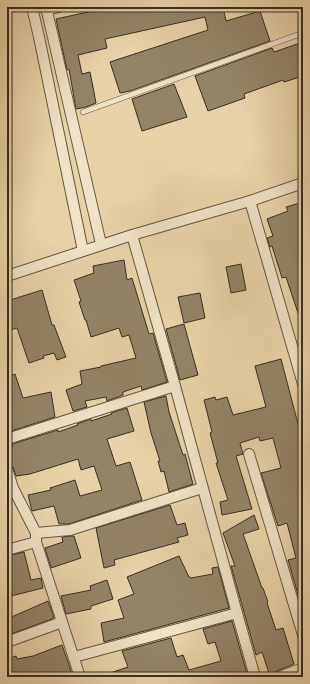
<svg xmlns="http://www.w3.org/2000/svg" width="310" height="684" viewBox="0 0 310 684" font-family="'Old Standard TT',serif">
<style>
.building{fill:#938468;stroke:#372e23}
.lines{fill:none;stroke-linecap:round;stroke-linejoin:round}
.service-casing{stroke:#635744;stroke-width:6}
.minor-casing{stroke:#635744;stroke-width:12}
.service{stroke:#efe2c6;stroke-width:5}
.minor{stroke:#efe2c6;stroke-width:10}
</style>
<rect width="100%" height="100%" fill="#e7d3a7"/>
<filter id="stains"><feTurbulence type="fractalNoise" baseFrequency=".005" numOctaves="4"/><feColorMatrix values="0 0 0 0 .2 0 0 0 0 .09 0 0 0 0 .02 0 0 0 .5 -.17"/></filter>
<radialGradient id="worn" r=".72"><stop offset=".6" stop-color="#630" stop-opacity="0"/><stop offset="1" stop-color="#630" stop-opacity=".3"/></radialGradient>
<!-- building -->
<g class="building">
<polygon points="111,7 223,7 226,21 260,11 270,41 130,91 120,93 110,62 208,30 205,17 105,39 107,48 78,55 82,74 90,72 96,103 86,107 76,109 69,69 67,70 56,19"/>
<polygon points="303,42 303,76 284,82 283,80 244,94 245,98 208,111 195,76 272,48 274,52"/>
<polygon points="174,84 187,117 142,131 132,99"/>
<polygon points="300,203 303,213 303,322 301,322 286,277 282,278 272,246 270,247 267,238 273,236 267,219 288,211 286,207"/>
<polygon points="124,260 127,280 132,278 149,334 153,333 167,382 142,390 141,386 123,392 123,395 107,401 106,397 85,401 87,407 73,411 66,390 82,384 80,371 101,367 101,366 136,358 129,335 122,337 119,328 91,337 86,320 85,320 79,302 81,301 74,280 94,273 93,266"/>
<polygon points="241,264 246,290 231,293 226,267"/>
<polygon points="42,290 52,325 54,325 66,357 57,360 54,353 43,356 44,358 29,363 17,328 7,331 7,301"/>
<polygon points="200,293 205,318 184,323 178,297"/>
<polygon points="184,324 198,375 180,380 166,329"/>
<polygon points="281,359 303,443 303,605 301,605 288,560 296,558 287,523 278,526 261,473 281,468 273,438 260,441 259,437 240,443 243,454 236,456 252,509 222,515 220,502 228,500 216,463 218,463 210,433 212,432 204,400 215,397 216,400 227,397 233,415 266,407 255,366"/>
<polygon points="15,374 23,398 51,392 55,417 8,432 7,428 7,377"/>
<polygon points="166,396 169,412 183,455 185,454 193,484 169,492 164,471 161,472 158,461 160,461 151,433 144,402"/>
<polygon points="127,408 134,431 107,439 116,466 130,462 142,500 69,524 59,524 54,506 32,511 28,495 51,490 50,488 75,480 80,496 102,490 94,466 81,470 78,459 30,474 16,476 13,467 9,463 7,447 13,446 12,444 58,430 58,432 78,425 77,424 91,419 91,421 112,414 111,413"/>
<polygon points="170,505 177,525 185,523 188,535 177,538 179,542 114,560 115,565 104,568 96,528"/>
<polygon points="254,515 259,529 243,534 262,588 263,588 268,602 267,603 276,630 283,628 294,664 277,671 274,673 273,675 270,676 262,652 256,655 231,566 235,566 223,533"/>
<polygon points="71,536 74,536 81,558 51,568 45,548 63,542 62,537"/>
<polygon points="24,552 31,580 41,578 43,588 7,597 7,556"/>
<polygon points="179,556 189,577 190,577 191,578 213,574 212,568 218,567 229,608 104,642 101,623 124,618 118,600 134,594 127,577"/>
<polygon points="107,580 113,599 91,606 91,609 66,614 61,596 91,590 90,586"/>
<polygon points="48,601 54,617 52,618 52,619 11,634 7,625 7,619"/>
<polygon points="232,621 248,677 104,677 104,675 128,667 122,651 171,638 177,657 183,655 189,670 221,661 215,642 208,644 203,629"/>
<polygon points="62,645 73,677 7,677 7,659 16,656 17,659 33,656"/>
</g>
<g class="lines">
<!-- service casing -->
<g class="service-casing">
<polyline id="service" points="83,112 303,33"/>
</g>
<!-- minor casing -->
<g class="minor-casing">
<g id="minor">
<polyline points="32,7 39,37 83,251"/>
<polyline points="46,7 101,244"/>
<polyline points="46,10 59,7"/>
<polyline points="250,201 303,384"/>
<polyline points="132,235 175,386 237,613 255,677"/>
<polyline points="7,276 132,235 250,201 303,183"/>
<polyline points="7,439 175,386"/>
<polyline points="249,454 303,635"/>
<polyline points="7,469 13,488 36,533 36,542 80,677"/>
<polyline points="36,533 70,530 202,488"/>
<polyline points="7,550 36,542"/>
<polyline points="7,642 62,622"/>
<polyline points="74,657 237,613"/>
<polyline points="279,677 303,668"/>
</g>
</g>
<!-- service -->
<use href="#service" class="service"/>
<!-- minor -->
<use href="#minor" class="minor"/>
</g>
<!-- margin -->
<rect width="310" height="684" fill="none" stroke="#e7d3a7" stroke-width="24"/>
<rect x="8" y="8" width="294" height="668" fill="none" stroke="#372e23" stroke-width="2"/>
<rect x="12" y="12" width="286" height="660" fill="none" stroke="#372e23"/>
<rect width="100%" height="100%" filter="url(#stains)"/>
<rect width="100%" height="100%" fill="url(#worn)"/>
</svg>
